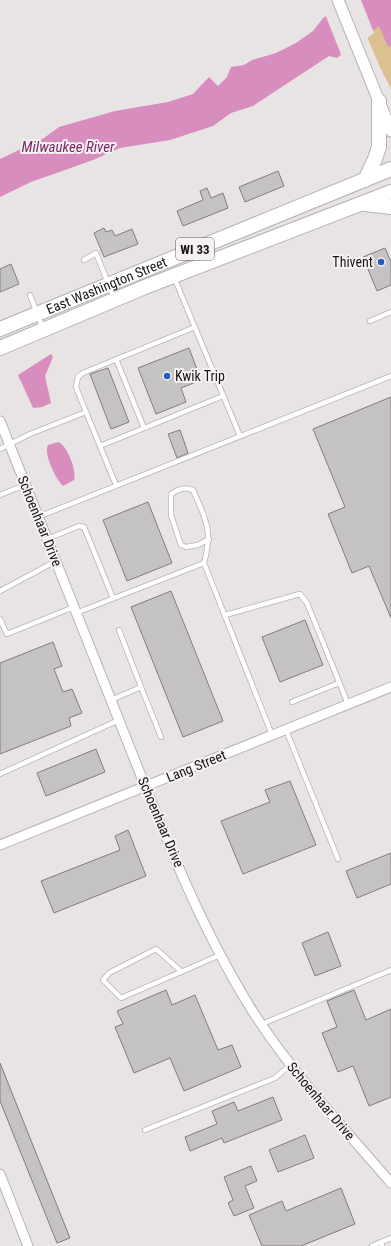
<svg xmlns="http://www.w3.org/2000/svg" width="391" height="1246" viewBox="0 0 391 1246" font-family="'Roboto Condensed',sans-serif">
<style>
.green{fill:#dac18f}
.water{fill:#d78ebf}
.pier{fill:#e8e4e4}
.building{fill:#c5c2c2;stroke:#817d7e}
.lines{fill:none;stroke-linecap:round;stroke-linejoin:round}
.service-casing{stroke:#b7b3b2;stroke-width:6}
.minor-casing{stroke:#b7b3b2;stroke-width:11}
.tertiary-casing{stroke:#b7b3b2;stroke-width:13}
.primary-casing{stroke:#b7b3b2;stroke-width:16}
.service{stroke:#fff;stroke-width:4.5}
.minor{stroke:#fff;stroke-width:9}
.tertiary{stroke:#fff;stroke-width:11}
.primary{stroke:#fff;stroke-width:14}
.poi-dot{fill:#235bc8;stroke:#f6f2f1;stroke-width:1.5}
.labels{text-anchor:middle;dominant-baseline:central;stroke-width:4;stroke-linejoin:round;paint-order:stroke}
.shield{fill:#f6f2f1;stroke:#5b5958;stroke-width:1}
.shield-label{font-size:13px;font-weight:bold;fill:#181716}
.poi-label{font-size:14px;fill:#181716;stroke:#f6f2f1;text-anchor:end}
.street-label{font-size:14px;fill:#181716;stroke:#f6f2f1}
.water-label{font-size:15px;font-style:italic;fill:#7a2664;stroke:#f6f2f1}
</style>
<rect width="100%" height="100%" fill="#e8e4e4"/>
<!-- green -->
<polygon class="green" points="351,0 391,0 391,89 380,67"/>
<!-- water -->
<g class="water">
<polygon points="352,0 391,0 391,45 388,47 379,26 337,58 329,56 253,106 231,113 213,126 170,140 120,148 93,160 31,182 0,197 0,159 44,138 59,127 115,111 168,102 193,94 209,77 218,86 227,77 231,67 244,65 252,60 276,53 296,43 313,31 323,18"/>
<polygon points="51,354 53,357 45,376 51,403 42,407 33,408 18,375"/>
<path d="M58,442C67,444 77,472 74,480L63,486C56,480 43,453 48,445Z"/>
</g>
<!-- pier -->
<polygon class="pier" points="348,0 361,0 374,33 342,57 325,14"/>
<!-- building -->
<g class="building">
<polygon points="278,171 284,186 245,202 239,187"/>
<polygon points="207,188 211,198 223,193 228,208 183,226 177,211 203,200 200,191"/>
<polygon points="104,228 106,232 112,230 115,236 132,229 138,244 104,257 94,233"/>
<polygon points="385,248 391,262 391,285 377,291 363,257"/>
<polygon points="11,264 19,284 0,292 0,269"/>
<polygon points="189,348 201,380 181,388 186,402 156,414 138,368"/>
<polygon points="108,368 129,422 111,429 90,374"/>
<polygon points="391,397 391,618 369,566 352,573 328,514 345,507 313,429"/>
<polygon points="180,430 188,453 177,458 168,434"/>
<polygon points="148,502 172,563 127,581 103,520"/>
<polygon points="171,591 223,721 183,737 131,607"/>
<polygon points="305,620 323,665 280,682 262,637"/>
<polygon points="53,642 62,666 54,669 63,692 72,689 82,713 69,718 71,726 0,754 0,663"/>
<polygon points="96,749 105,772 46,796 37,773"/>
<polygon points="290,781 316,845 243,874 221,821 270,802 265,790"/>
<polygon points="128,830 146,876 54,913 41,881 120,850 115,836"/>
<polygon points="391,853 391,884 357,898 346,871"/>
<polygon points="328,932 341,966 315,976 302,943"/>
<polygon points="166,990 172,1005 195,995 218,1050 232,1045 241,1067 184,1091 170,1058 134,1073 115,1027 123,1024 117,1011"/>
<polygon points="354,990 366,1020 391,1009 391,1097 369,1106 353,1066 338,1072 322,1033 337,1027 327,1001"/>
<polygon points="0,1063 70,1238 57,1243 0,1101"/>
<polygon points="273,1097 282,1120 224,1143 222,1138 190,1151 185,1137 217,1124 212,1111 234,1102 238,1111"/>
<polygon points="305,1135 314,1158 278,1172 269,1150"/>
<polygon points="251,1166 257,1181 245,1186 254,1208 234,1216 228,1203 233,1200 224,1177"/>
<polygon points="341,1188 355,1224 301,1246 262,1246 249,1215 282,1201 286,1211"/>
</g>
<g class="lines">
<!-- service casing -->
<g class="service-casing">
<g id="service">
<polyline points="84,260 96,253 114,298"/>
<polyline points="174,277 240,436"/>
<polyline points="30,295 43,329"/>
<polyline points="370,321 391,312"/>
<polyline points="116,359 144,428"/>
<polyline points="86,412 116,485"/>
<polyline points="100,446 223,396"/>
<polyline points="0,449 30,434 86,412 76,387 78,377 83,373 195,327"/>
<polyline points="0,495 25,485"/>
<polyline points="38,517 391,376"/>
<polyline points="47,539 79,526 84,527 113,598"/>
<path d="M204,563C213,530 206,520 193,490C184,487 178,489 171,494V515L181,545L186,547L198,545L209,539"/>
<polyline points="0,591 56,561"/>
<polyline points="76,613 204,563 272,735"/>
<polyline points="225,615 300,594 307,603 348,704"/>
<polyline points="0,619 7,634 74,607"/>
<polyline points="141,687 161,737"/>
<polyline points="111,700 141,687 119,630"/>
<polyline points="292,702 339,683"/>
<polyline points="286,730 338,859"/>
<polyline points="0,774 119,720"/>
<polyline points="182,972 156,949 109,973 103,980 121,998 220,955"/>
<polyline points="262,1024 391,970"/>
<polyline points="145,1130 275,1078 290,1065"/>
<polyline points="372,1246 381,1242"/>
<polyline points="382,1246 381,1242 391,1238"/>
</g>
</g>
<!-- minor casing -->
<g class="minor-casing">
<g id="minor">
<path d="M0,421C41,523 81,625 122,728C160,823 196,920 250,1007C290,1071 342,1126 391,1183"/>
<polyline points="0,845 391,687"/>
<polyline points="0,1174 28,1246"/>
</g>
</g>
<!-- tertiary casing -->
<g class="tertiary-casing">
<polyline id="tertiary" points="338,0 391,131"/>
</g>
<!-- primary casing -->
<g class="primary-casing">
<g id="primary">
<polyline points="365,180 375,159 379,147 379,101"/>
<polyline points="365,204 391,207"/>
<path id="s1" d="M0,329L391,169"/>
<polyline points="0,348 145,287 391,192"/>
</g>
</g>
<!-- service -->
<use href="#service" class="service"/>
<!-- minor -->
<use href="#minor" class="minor"/>
<!-- tertiary -->
<use href="#tertiary" class="tertiary"/>
<!-- primary -->
<use href="#primary" class="primary"/>
</g>
<!-- markers -->
<g class="poi-dot">
<circle cx="381" cy="262" r="4"/>
<circle cx="167" cy="376" r="4"/>
</g>
<g class="labels">
<!-- shield labels -->
<rect class="shield" x="176" y="238" width="38" height="22" rx="3"/>
<g class="shield-label">
<text x="195" y="249">WI 33</text>
</g>
<!-- poi labels -->
<g class="poi-label">
<text x="373" y="262">Thivent</text>
<text x="175" y="376" text-anchor="start">Kwik Trip</text>
</g>
<!-- street labels -->
<g class="street-label">
<text stroke="none"><textPath href="#s1" startOffset="115">East Washington Street</textPath></text>
<text transform="translate(40 521) rotate(68)">Schoenhaar Drive</text>
<text transform="translate(196 766) rotate(-22)">Lang Street</text>
<text transform="translate(161 822) rotate(67)">Schoenhaar Drive</text>
<text transform="translate(321 1101) rotate(50)">Schoenhaar Drive</text>
</g>
<!-- water labels -->
<g class="water-label">
<text x="68" y="147">Milwaukee River</text>
</g>
</g>
</svg>
